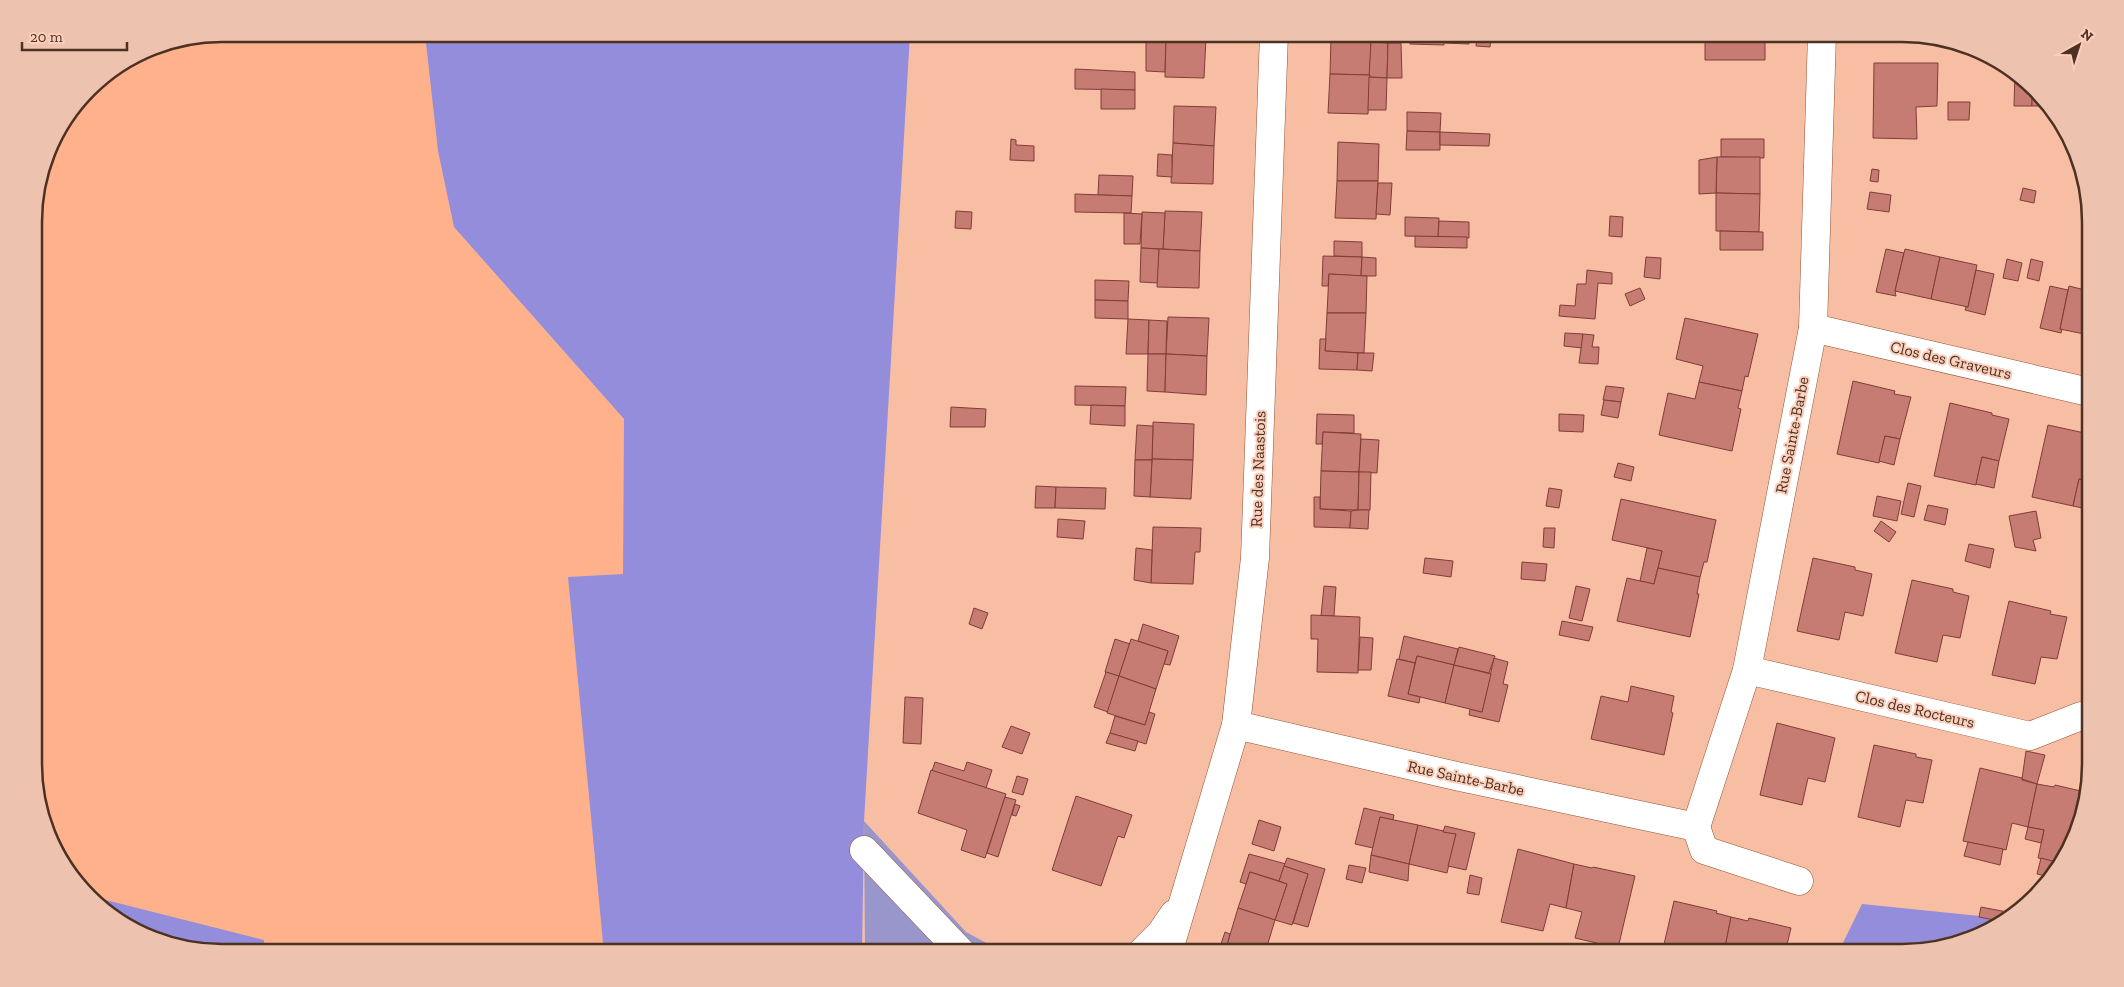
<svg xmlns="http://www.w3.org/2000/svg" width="2124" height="987" viewBox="0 0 2124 987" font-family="'Zilla Slab',serif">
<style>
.built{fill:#ffb18c}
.green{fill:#9996cc}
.forest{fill:#948ddb}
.building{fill:#c67b73;stroke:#803d37}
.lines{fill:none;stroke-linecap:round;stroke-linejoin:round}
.street-casing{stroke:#925434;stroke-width:29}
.street{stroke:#fff;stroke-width:28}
.labels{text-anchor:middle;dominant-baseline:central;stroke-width:4;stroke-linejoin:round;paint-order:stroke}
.street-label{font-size:16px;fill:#4d3123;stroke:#fbcfbb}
.rim{fill:none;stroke:#4d3123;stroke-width:2.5}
</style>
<rect width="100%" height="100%" fill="#f7bea3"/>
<!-- built -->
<polygon class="built" points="223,34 425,34 438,151 454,227 624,419 623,574 568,577 604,953 223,953 150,939 108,914 73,879 48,836 35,789 34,210 53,139 98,81 151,48"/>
<!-- green -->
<polygon class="green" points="864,821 966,932 1005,953 865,953"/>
<!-- forest -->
<g class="forest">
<polygon points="425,34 910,34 864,821 862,953 604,953 568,577 623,574 624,419 454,227 438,151"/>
<polygon points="90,896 264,940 265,953 223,953 150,939 108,914"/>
<polygon points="1862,904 2009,919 1962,943 1913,953 1838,953"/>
</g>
<!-- building -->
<g class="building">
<polygon points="1147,34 1167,34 1166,38 1146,38"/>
<polygon points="1167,34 1206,34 1206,38 1166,38"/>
<polygon points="1410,34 1444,34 1444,45 1410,44"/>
<polygon points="1444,34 1469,34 1469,44 1444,43"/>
<rect x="1718" y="34" width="43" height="7"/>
<polygon points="1331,37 1371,38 1370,75 1330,74"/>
<polygon points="1477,37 1491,39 1490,47 1476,46"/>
<polygon points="1146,38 1166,38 1165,72 1146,71"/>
<polygon points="1166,38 1206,38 1204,78 1165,77"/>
<polygon points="1705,41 1765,42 1765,60 1705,60"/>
<polygon points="1371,42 1388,43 1387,78 1369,77"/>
<polygon points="1388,43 1401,43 1402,78 1387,78"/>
<polygon points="1874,63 1938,63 1937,106 1916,107 1917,139 1873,138"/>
<polygon points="1075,69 1135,72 1135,90 1075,89"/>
<polygon points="2015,72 2032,89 2032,106 2014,106"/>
<polygon points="1330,74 1370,75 1368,114 1328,113"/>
<polygon points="1369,77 1387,78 1386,110 1368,110"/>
<polygon points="1101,89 1135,90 1135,109 1101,109"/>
<polygon points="2032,89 2050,106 2032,106"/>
<polygon points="1948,102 1970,102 1969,120 1948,120"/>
<polygon points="1174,106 1216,107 1214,146 1173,143"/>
<polygon points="1407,112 1441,113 1440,132 1407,131"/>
<polygon points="1407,131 1440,132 1440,150 1406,150"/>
<polygon points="1440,132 1490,134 1489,146 1440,145"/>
<polygon points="1011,139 1016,140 1016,145 1034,146 1034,161 1010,160"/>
<polygon points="1721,139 1764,139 1764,158 1721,157"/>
<polygon points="1338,142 1379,144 1378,181 1337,181"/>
<polygon points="1173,143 1214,146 1213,184 1171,183"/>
<polygon points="1158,154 1172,155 1172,177 1157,176"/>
<polygon points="1717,157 1760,157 1760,194 1716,193"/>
<polygon points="1717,157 1716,193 1699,194 1699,160"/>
<polygon points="1872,169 1879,170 1878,182 1870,181"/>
<polygon points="1099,175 1133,176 1132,196 1098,195"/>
<polygon points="1337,181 1378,181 1376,219 1335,218"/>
<polygon points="1378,183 1392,183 1390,215 1376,214"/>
<polygon points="2023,188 2036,191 2034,203 2020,200"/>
<polygon points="1870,192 1891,195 1889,212 1867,209"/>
<polygon points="1716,193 1760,194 1759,232 1716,231"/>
<polygon points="1075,194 1132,196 1131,213 1075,212"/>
<polygon points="2085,209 2089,210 2089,228 2082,226"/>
<polygon points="956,211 972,212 971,229 955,228"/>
<polygon points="1165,211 1202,212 1200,251 1163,249"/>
<polygon points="1142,212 1165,213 1163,249 1141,248"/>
<polygon points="1124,213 1142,214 1140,244 1124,244"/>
<polygon points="1610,216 1623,217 1622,237 1609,236"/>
<polygon points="1405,217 1439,218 1438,237 1405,236"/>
<polygon points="1439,221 1469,222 1469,238 1438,237"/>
<polygon points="1720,231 1763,232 1763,250 1720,250"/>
<polygon points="1415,236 1467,237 1467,248 1415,247"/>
<polygon points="1334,241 1362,242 1362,257 1334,256"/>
<polygon points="1141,248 1159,249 1158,283 1140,282"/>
<polygon points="1159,249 1200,251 1199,288 1157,287"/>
<polygon points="1886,249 1904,253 1895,291 1896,296 1876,292"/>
<polygon points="1905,249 1940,257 1931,299 1895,291"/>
<polygon points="1323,256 1362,257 1361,276 1329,274 1328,286 1322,286"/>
<polygon points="1362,257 1376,258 1376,276 1361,276"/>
<polygon points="1646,257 1661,258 1660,279 1644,277"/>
<polygon points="1940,257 1977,265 1968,307 1931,299"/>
<polygon points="2007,259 2022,263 2018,281 2003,278"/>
<polygon points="2031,259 2043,262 2039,281 2027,278"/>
<polygon points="1587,270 1612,273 1612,284 1598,283 1595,319 1559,316 1560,305 1575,306 1577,284 1586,284"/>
<polygon points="1976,270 1994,274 1985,315 1965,310 1966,307 1968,307"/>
<polygon points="1329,274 1367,276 1366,313 1327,313"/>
<polygon points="1095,280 1129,281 1128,301 1095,300"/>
<polygon points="2050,286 2068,290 2060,329 2062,329 2061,333 2040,328"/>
<polygon points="2069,286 2089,291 2089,335 2060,329"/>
<polygon points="1640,288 1645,299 1630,306 1625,294"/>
<polygon points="1095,300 1128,301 1128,319 1095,318"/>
<polygon points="1327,313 1366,313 1364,353 1325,351"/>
<polygon points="1168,317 1209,318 1207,356 1166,354"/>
<polygon points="1685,318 1758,334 1748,377 1745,376 1742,391 1699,382 1703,366 1676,359"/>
<polygon points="1128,319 1149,320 1148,354 1126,354"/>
<polygon points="1149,320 1167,321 1166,354 1148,354"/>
<polygon points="1565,333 1583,334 1582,348 1564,346"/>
<polygon points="1583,334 1594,335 1592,347 1599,347 1598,364 1579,363"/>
<polygon points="1320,339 1326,339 1325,351 1358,353 1357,370 1319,369"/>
<polygon points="1358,353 1374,353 1372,371 1357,370"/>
<polygon points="1148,354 1166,354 1165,392 1147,391"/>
<polygon points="1166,354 1207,356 1206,395 1165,392"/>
<polygon points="1853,381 1895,391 1894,394 1911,397 1900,439 1885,436 1879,463 1837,454"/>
<polygon points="1699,382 1742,391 1738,408 1741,409 1732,451 1659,435 1668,393 1695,399"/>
<polygon points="1075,386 1126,387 1125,406 1075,405"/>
<polygon points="1606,386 1624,388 1621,402 1603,400"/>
<polygon points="1604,400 1621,402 1618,418 1601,415"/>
<polygon points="1950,403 1992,413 1992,415 2009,419 1999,461 1982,457 1976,485 1934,476"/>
<polygon points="1091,405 1125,406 1125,426 1090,424"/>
<polygon points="951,407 986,409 985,427 950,427"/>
<polygon points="1317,414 1354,415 1354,433 1323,432 1322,444 1316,444"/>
<polygon points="1559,414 1584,415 1583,432 1559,431"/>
<polygon points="1153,422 1194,424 1193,460 1152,459"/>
<polygon points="1137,425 1153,426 1152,460 1135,460"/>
<polygon points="2048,425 2089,434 2089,482 2079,479 2073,506 2032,497"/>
<polygon points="1323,432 1361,434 1359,472 1321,471"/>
<polygon points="1885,436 1900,439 1894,465 1879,461"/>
<polygon points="1361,439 1379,440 1377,473 1359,472"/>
<polygon points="1982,457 1999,461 1994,488 1976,484"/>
<polygon points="1152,459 1193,460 1191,499 1150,497"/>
<polygon points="1135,460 1152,460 1150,497 1134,496"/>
<polygon points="1618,463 1634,467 1631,481 1614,477"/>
<polygon points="1321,471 1359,472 1358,510 1320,509"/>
<polygon points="1359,472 1371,472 1370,510 1358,510"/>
<polygon points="2079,479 2089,482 2087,509 2073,506"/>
<polygon points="1908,483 1921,486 1914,517 1901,514"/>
<polygon points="1036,486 1056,487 1055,508 1035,508"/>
<polygon points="1056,487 1106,488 1105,509 1055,508"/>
<polygon points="1549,488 1562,490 1559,508 1546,506"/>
<polygon points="1877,496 1901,501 1897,521 1873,516"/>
<polygon points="1314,497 1320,497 1320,509 1351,511 1350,528 1314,527"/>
<polygon points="1621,499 1716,520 1707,562 1704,562 1700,577 1658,568 1662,551 1612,540"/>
<polygon points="1928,505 1948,509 1945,525 1924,520"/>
<polygon points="1358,510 1369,510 1368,529 1350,528 1351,511"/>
<polygon points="2036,511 2041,538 2033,540 2036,551 2015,547 2009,516"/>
<polygon points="1058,519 1085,521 1083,539 1057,537"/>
<polygon points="1881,521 1896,532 1889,542 1874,531"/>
<polygon points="1153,527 1201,528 1200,552 1195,552 1193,584 1151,583"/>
<polygon points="1544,528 1555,528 1554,548 1543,547"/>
<polygon points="1969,544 1994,549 1990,568 1965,561"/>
<polygon points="1136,548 1152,550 1151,583 1134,580"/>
<polygon points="1647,548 1662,551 1654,584 1640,581"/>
<polygon points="1425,558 1453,561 1451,577 1423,573"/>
<polygon points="1813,558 1855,567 1855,570 1872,574 1863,616 1845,612 1839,640 1797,631"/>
<polygon points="1522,562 1547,564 1545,581 1521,579"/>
<polygon points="1658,568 1700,577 1697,594 1699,594 1690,637 1617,621 1627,578 1654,584"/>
<polygon points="1912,580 1953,589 1953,592 1969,596 1960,638 1943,635 1937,662 1895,653"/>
<polygon points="1324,586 1336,587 1334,616 1321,616"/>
<polygon points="1576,586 1590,589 1582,621 1569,618"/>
<polygon points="2009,601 2051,611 2050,614 2067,617 2057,659 2041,657 2035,684 1992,675"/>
<polygon points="974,608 988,613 982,629 969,624"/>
<polygon points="1311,615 1360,617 1358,673 1317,672 1318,639 1311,639"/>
<polygon points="1562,621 1593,627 1589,641 1559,635"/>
<polygon points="1143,624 1179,636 1170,665 1164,664 1168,651 1138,641"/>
<polygon points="1404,636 1458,649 1454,665 1417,656 1415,663 1399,659"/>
<polygon points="1360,637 1373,638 1371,670 1358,670"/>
<polygon points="1115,639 1130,644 1119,676 1105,672"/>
<polygon points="1131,639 1168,651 1156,689 1119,676"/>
<polygon points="1459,647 1495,656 1489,673 1454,665"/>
<polygon points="1417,656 1454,665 1445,703 1408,694"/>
<polygon points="1494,658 1508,662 1503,684 1508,685 1499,722 1469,715 1470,709 1482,712"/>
<polygon points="1397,659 1415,663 1408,694 1420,697 1419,703 1388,696"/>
<polygon points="1454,665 1491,674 1482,712 1445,703"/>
<polygon points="1106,672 1119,676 1108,712 1094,707"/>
<polygon points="1119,676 1156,689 1145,725 1107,713"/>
<polygon points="1631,686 1674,696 1671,712 1673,713 1664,755 1591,739 1601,696 1628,702"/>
<polygon points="905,697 923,698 921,744 903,743"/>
<polygon points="1149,712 1155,714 1146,744 1110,733 1115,716 1145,725"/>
<polygon points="1777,723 1835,738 1825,782 1808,778 1802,805 1760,795"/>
<polygon points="1011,726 1030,733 1022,754 1002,747"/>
<polygon points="1110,733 1138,741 1135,751 1106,743"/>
<polygon points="1874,745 1916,754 1916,757 1932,760 1923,803 1906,800 1900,827 1858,817"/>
<polygon points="2026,751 2045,755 2037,784 2022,779"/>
<polygon points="935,762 964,771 967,762 992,770 986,788 932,771"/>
<polygon points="1980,768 2022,778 2022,780 2037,784 2028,827 2012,823 2006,850 1963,841"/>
<polygon points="931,770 1006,794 985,858 961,850 967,830 918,813"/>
<polygon points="1017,776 1028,779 1023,795 1012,792"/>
<polygon points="2037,784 2054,787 2055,785 2085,792 2076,837 2060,863 2038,858 2044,830 2028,827"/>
<polygon points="1076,796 1132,815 1124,838 1118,836 1101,886 1052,870"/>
<polygon points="1005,797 1016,800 998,857 987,853"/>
<polygon points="1015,804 1020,806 1016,816 1012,815"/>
<polygon points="1364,808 1394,815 1393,820 1380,817 1373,848 1355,844"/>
<polygon points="1380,817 1418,825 1409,864 1371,855"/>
<polygon points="1259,820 1281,827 1274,851 1252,844"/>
<polygon points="1418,825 1456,834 1447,873 1409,864"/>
<polygon points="1445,826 1475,833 1466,870 1448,866 1456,834 1443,832"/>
<polygon points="2028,827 2044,830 2041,843 2025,839"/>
<polygon points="1968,842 2003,849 2000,865 1964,856"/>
<polygon points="1518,849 1574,864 1566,908 1550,904 1543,931 1501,922"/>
<polygon points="1249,854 1286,864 1279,881 1250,872 1246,884 1240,882"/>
<polygon points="1371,855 1409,864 1408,881 1369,872"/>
<polygon points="1287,858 1325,869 1308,927 1293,923 1308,874 1284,866"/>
<polygon points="2041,858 2060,863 2051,877 2037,874"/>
<polygon points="1574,864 1592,868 1593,867 1635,876 1618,948 1575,938 1582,912 1566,908"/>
<polygon points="1349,865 1366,868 1362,883 1346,879"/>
<polygon points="1284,866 1308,874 1292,925 1275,920 1287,884 1279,881"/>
<polygon points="1250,872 1287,884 1275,920 1238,908"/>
<polygon points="1470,875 1482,878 1479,895 1467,893"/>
<polygon points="1674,901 1717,911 1716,913 1731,917 1724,953 1662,953"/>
<polygon points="1981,907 2007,912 2005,922 1979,917"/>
<polygon points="1238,908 1275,920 1265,953 1252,953 1227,945"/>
<polygon points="1731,917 1748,921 1749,918 1791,928 1785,953 1724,953"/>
<polygon points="1225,932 1230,934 1227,945 1252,953 1218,953"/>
</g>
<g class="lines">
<!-- street casing -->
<g class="street-casing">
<g id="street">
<polyline points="1813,328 2089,392"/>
<polyline points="1747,670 2030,736 2081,716"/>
<polyline points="1236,725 1456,776 1696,827 1747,670 1813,328 1822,34"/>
<polyline points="1696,827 1704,850 1799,881"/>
<polyline points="864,850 962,953"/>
<polyline points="1141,953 1161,933 1174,914"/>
<polyline points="1168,953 1236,725 1255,558 1274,34"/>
</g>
</g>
<!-- street -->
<use href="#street" class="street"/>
</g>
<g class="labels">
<!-- street labels -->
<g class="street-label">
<text transform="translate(1951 360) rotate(13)">Clos des Graveurs</text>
<text transform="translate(1792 435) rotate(-79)">Rue Sainte-Barbe</text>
<text transform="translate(1258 469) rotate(-88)">Rue des Naastois</text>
<text transform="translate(1915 709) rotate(13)">Clos des Rocteurs</text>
<text transform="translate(1466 778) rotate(12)">Rue Sainte-Barbe</text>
</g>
</g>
<!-- crop -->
<path d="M0 0H2124V987H0ZM222 42H1902A180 180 0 0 1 2082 222V764A180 180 0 0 1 1902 944H222A180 180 0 0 1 42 764V222A180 180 0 0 1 222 42Z" fill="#edc2af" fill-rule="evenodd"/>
<path class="rim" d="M222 42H1902A180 180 0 0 1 2082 222V764A180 180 0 0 1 1902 944H222A180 180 0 0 1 42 764V222A180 180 0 0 1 222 42Z"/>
<!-- north arrow -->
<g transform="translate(2079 45) rotate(39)" stroke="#fbcfbb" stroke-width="4" paint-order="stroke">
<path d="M0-4L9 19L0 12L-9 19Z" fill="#4d3123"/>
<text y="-8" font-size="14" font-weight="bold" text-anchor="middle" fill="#4d3123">N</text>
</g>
<!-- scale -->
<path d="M22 42v8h105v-8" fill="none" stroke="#4d3123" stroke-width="2.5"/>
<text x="30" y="42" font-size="15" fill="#4d3123" stroke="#fbcfbb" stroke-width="4" paint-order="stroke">20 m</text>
</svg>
